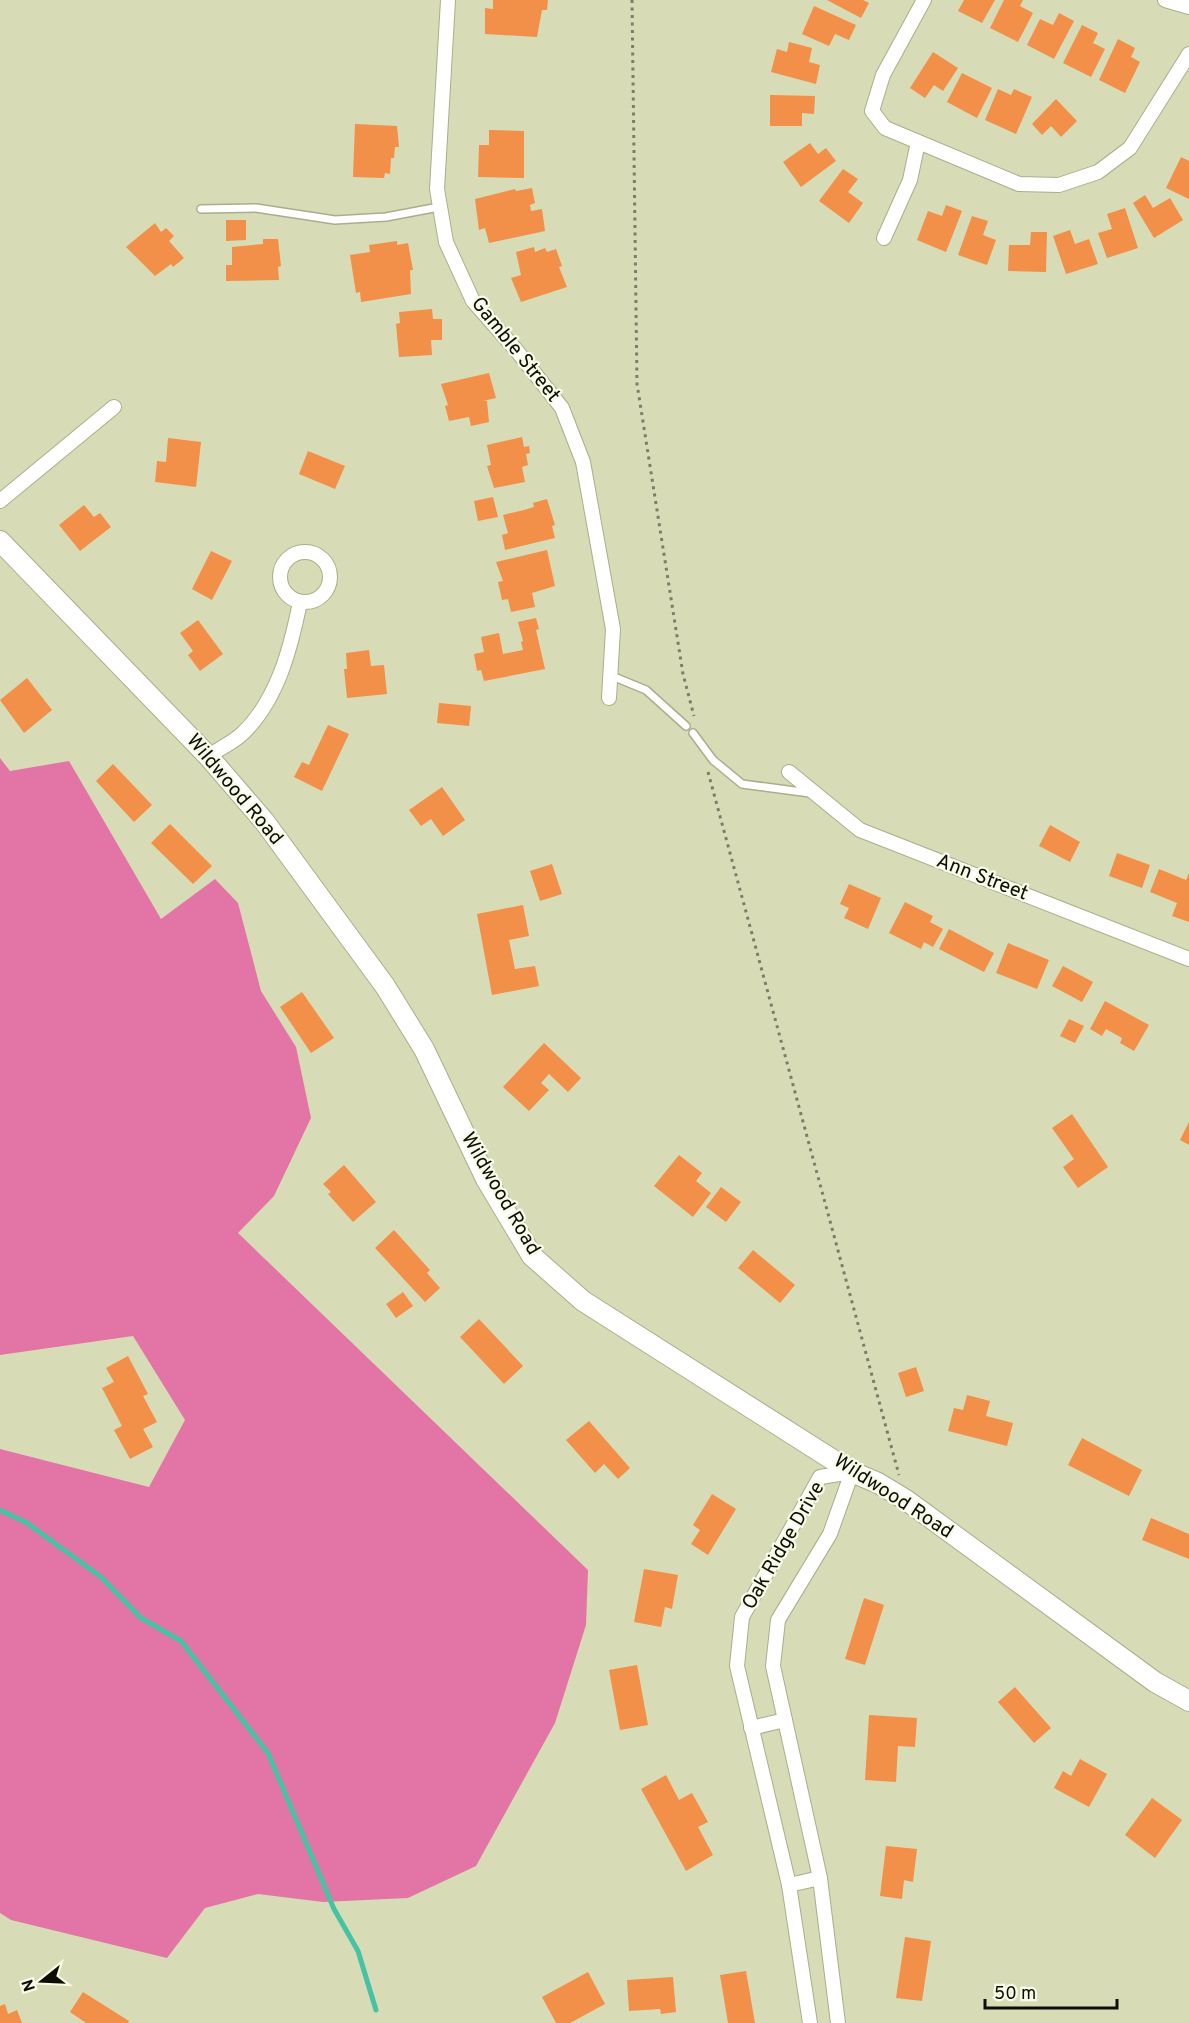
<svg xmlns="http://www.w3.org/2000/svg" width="1189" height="2023" viewBox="0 0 1189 2023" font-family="Overpass,sans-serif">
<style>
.forest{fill:#e375a6}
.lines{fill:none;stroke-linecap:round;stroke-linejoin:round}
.stream{stroke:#47c2a4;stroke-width:5}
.building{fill:#f28f48}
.lane-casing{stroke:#aaae8a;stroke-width:10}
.street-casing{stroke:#aaae8a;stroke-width:16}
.secondary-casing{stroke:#aaae8a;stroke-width:22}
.path{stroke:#7b7e65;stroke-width:3;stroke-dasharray:3 4.5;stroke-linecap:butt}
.lane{stroke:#fff;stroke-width:7}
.street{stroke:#fff;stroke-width:14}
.secondary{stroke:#fff;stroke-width:20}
.labels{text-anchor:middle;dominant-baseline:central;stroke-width:4.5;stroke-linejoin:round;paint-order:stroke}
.street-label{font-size:20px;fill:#0e0f04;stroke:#f8fbe8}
</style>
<rect width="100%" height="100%" fill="#d7dcb7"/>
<!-- forest -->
<polygon class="forest" points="0,758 10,771 69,761 161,919 215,879 238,903 261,991 296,1047 311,1118 274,1196 238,1233 588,1570 586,1625 555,1723 476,1866 408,1898 323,1902 258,1894 205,1908 167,1958 11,1920 0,1913 0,1449 149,1487 185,1420 133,1336 0,1355"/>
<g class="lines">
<!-- stream -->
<polyline class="stream" points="0,1510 27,1523 101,1577 141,1618 181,1641 268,1753 334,1909 358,1951 376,2010"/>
</g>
<!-- building -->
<g class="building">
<polygon points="493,0 548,0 547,10 542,10 537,37 485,34 485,8 493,9"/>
<polygon points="827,0 863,0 869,3 861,18"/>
<polygon points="964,0 995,0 982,23 958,11"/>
<polygon points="1004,0 1023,0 1020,6 1033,13 1018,42 990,28"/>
<polygon points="814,6 856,25 849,40 835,34 829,46 802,34"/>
<polygon points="1059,13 1074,21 1054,59 1027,45 1040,19 1053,25"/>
<polygon points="1082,25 1098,33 1093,43 1105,49 1091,77 1063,63"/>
<polygon points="1118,39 1135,48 1131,57 1140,62 1125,93 1099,80"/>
<polygon points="789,42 812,48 809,62 820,65 816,84 771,72 777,49 787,52"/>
<polygon points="933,52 958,68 943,91 934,85 925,98 910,88"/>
<polygon points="962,73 992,88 977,118 947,102"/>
<polygon points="998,89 1011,95 1014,89 1032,97 1016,134 985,120"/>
<polygon points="770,95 815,96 814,114 802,113 802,126 770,126"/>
<polygon points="1056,99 1077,121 1061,137 1051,126 1042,135 1032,124"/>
<polygon points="355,124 397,126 399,147 395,147 394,158 391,158 390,174 385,173 384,178 353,177"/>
<polygon points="489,130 524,131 524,178 478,177 479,145 489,145"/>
<polygon points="810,143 818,154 826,148 836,161 801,187 783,162"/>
<polygon points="1181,157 1189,161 1189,199 1166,188"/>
<polygon points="843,169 858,179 848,192 863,203 849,223 819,201"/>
<polygon points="532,188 535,203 530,205 531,211 542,209 545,231 489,243 485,228 479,230 475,199 515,189 516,191"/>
<polygon points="1145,195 1153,208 1170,198 1183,220 1154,238 1133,203"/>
<polygon points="946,205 962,211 946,252 917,240 928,211 942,216"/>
<polygon points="1125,208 1138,248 1107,258 1098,233 1112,229 1107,214"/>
<polygon points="972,216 988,221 983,235 996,240 987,265 958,255"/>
<polygon points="226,220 246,220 246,240 226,241"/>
<polygon points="155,223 161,232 166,228 174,236 169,241 184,258 173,267 171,264 155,276 126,247"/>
<polygon points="1070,230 1075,244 1089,239 1098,264 1066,274 1053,236"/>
<polygon points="1031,232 1047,232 1046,272 1008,271 1009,245 1030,245"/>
<polygon points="263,239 278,239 281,266 278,267 279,280 226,281 226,265 232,265 232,247 263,244"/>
<polygon points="397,241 397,245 408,243 413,270 410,270 411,294 361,302 360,292 356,293 350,255 370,252 369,245"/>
<polygon points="534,247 535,252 545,248 547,252 556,249 562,266 559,267 567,287 521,302 511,278 521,275 516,252"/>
<polygon points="432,309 433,319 442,319 442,340 431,340 432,355 399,357 396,324 400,323 399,312"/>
<polygon points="489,373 496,398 483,401 487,401 489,422 471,426 469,417 449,421 445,406 448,405 441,384"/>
<polygon points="522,437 524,447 529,446 530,453 526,454 528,465 522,467 525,482 494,488 487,466 491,465 487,445"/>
<polygon points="168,438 201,442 196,487 155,482 157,461 166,462"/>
<polygon points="308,451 345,466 335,489 299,474"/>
<polygon points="493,497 498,517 478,521 474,501"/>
<polygon points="547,499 555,525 552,526 555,538 505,550 502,535 508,533 503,515 524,510 534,507 533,503"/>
<polygon points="84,505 94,517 100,513 111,527 80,551 59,525"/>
<polygon points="547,550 555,586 532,593 535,607 511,612 508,599 502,600 498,582 503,581 496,562"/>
<polygon points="211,551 232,561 212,600 192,589"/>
<polygon points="536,618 539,629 536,630 545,669 484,681 481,670 477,671 474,654 484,652 481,637 499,633 503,654 523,650 521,642 523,641 518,622"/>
<polygon points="198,620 223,654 200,671 188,655 193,651 180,633"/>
<polygon points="369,650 371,666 384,665 387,694 347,698 344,669 347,669 346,653"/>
<polygon points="27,678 52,710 24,733 0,700"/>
<polygon points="439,703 471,706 469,726 437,723"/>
<polygon points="328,725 349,734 322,791 294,777 302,762 309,765"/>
<polygon points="113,764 152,805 134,822 96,781"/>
<polygon points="442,787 465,820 443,836 431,819 421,826 409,810"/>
<polygon points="170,824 212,866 193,884 151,843"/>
<polygon points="1050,825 1080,842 1070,862 1039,846"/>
<polygon points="1117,853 1150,865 1142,888 1109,876"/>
<polygon points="552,864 562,894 540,901 530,871"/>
<polygon points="1159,869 1186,880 1189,873 1189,922 1172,916 1177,903 1150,892"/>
<polygon points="849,884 881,898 868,929 844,918 849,908 840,904"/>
<polygon points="905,902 933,916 930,922 943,929 933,947 924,942 921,949 889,933"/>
<polygon points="523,905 529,936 509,940 515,969 535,966 539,986 492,995 477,914"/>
<polygon points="949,929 994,953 984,972 939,949"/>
<polygon points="1008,943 1049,960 1037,989 996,973"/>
<polygon points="1063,966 1093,982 1082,1002 1052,986"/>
<polygon points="302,992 334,1038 311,1053 280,1007"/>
<polygon points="1105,1001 1149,1025 1134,1051 1120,1043 1122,1038 1106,1029 1102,1036 1090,1029"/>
<polygon points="1069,1019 1084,1026 1075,1043 1060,1036"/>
<polygon points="544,1043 581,1078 568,1092 549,1074 541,1083 549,1090 529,1111 503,1087"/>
<polygon points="1072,1114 1108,1167 1078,1188 1063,1167 1074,1159 1052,1128"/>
<polygon points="1189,1122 1189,1145 1180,1140"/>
<polygon points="679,1155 702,1173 696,1181 711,1193 693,1217 654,1186"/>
<polygon points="344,1165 376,1202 353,1222 328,1194 331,1192 323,1184"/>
<polygon points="721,1187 741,1202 726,1222 706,1207"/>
<polygon points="394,1230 430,1270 427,1273 440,1288 425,1302 375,1248"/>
<polygon points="753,1250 795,1285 780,1303 738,1268"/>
<polygon points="403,1292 413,1306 396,1318 386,1304"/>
<polygon points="479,1319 523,1366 504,1384 460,1337"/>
<polygon points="128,1356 148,1394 143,1396 157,1422 143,1429 153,1447 130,1459 114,1430 122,1426 102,1388 114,1382 106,1368"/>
<polygon points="916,1367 924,1391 906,1397 898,1373"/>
<polygon points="967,1395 990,1401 986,1416 1013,1423 1007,1446 948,1431 954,1408 963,1410"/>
<polygon points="589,1421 630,1468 618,1479 604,1464 595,1473 566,1440"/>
<polygon points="1082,1438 1142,1470 1129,1496 1068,1465"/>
<polygon points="712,1494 736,1509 708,1555 691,1544 700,1530 693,1525"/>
<polygon points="1151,1518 1189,1534 1189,1559 1142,1540"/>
<polygon points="644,1569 678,1575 672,1609 665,1607 661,1627 634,1622"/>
<polygon points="864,1598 884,1605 865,1665 845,1659"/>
<polygon points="637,1665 648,1725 620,1730 609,1670"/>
<polygon points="1015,1687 1051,1728 1034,1743 998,1702"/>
<polygon points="869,1715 917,1718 915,1747 898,1746 896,1782 865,1780"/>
<polygon points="1080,1759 1107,1774 1089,1807 1054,1788 1063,1771 1071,1776"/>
<polygon points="666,1775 679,1800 692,1793 708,1822 698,1827 713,1855 686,1871 641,1789"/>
<polygon points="1152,1798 1182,1820 1155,1858 1125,1835"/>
<polygon points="886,1846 917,1849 913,1882 904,1880 902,1899 880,1896"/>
<polygon points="905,1937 931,1941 922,2001 896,1998"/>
<polygon points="746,1971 755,2023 728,2023 720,1975"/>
<polygon points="588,1972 605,2004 570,2023 556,2023 542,1997"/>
<polygon points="673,1977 676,2012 661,2014 660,2009 629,2011 627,1980"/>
<polygon points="83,1992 129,2021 128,2023 86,2023 70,2012"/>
<polygon points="5,2004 8,2014 17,2010 22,2023 0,2023 0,2006"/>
</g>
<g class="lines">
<!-- lane casing -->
<g class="lane-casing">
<g id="lane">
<polyline points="201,209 256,208 335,220 386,217 439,207"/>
<polyline points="612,676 646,690 686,726"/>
<polyline points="693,733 713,760 742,784 810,793"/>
</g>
</g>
<!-- street casing -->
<g class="street-casing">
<g id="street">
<polyline points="448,0 437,189 446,242 473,301 517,351 562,408 583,462 613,629 609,698"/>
<polyline points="924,0 883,75 872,111 885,128 1019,184 1059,185 1098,172 1130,148 1189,54"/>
<polyline points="1165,0 1189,7"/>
<polyline points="884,238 910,180 918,142"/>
<polyline points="0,501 114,407"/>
<circle cx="305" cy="577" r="25"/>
<path d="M208,756C219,749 234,742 243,733C278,699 291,647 300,602"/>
<polyline points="789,772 860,830 1189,959"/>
<polyline points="751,1728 785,1720"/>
<polyline points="789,1885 820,1878"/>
<polyline points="810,2023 789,1885 737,1666 742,1617 820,1477 852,1472 830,1534 778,1620 773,1666 820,1878 838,2023"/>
</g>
</g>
<!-- secondary casing -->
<g class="secondary-casing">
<polyline id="secondary" points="0,541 208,756 264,821 385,986 424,1049 486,1179 532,1256 583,1301 852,1472 878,1483 906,1500 1155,1682 1189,1701"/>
</g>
<!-- path -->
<g class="path">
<polyline points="632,0 637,384 683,674 694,716"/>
<polyline points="708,772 899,1475"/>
</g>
<!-- lane -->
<use href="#lane" class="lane"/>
<!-- street -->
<use href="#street" class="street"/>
<!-- secondary -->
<use href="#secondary" class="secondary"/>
</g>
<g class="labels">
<!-- street labels -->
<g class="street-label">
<text transform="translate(515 350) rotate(51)">Gamble Street</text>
<text transform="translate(234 790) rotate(50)">Wildwood Road</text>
<text transform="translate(982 878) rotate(21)">Ann Street</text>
<text transform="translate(500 1194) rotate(60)">Wildwood Road</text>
<text transform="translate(893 1497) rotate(33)">Wildwood Road</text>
<text transform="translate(784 1546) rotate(-60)">Oak Ridge Drive</text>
</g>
</g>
<!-- north arrow -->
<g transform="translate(42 1981) rotate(252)" stroke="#f8fbe8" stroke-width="4.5" paint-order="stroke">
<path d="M0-4.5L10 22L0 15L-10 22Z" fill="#0e0f04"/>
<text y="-9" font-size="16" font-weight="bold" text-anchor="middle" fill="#0e0f04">N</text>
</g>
<!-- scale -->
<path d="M985 1999v9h132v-9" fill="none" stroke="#0e0f04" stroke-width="3"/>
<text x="994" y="1999" font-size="18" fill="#0e0f04" stroke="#f8fbe8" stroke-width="4.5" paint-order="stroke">50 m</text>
</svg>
